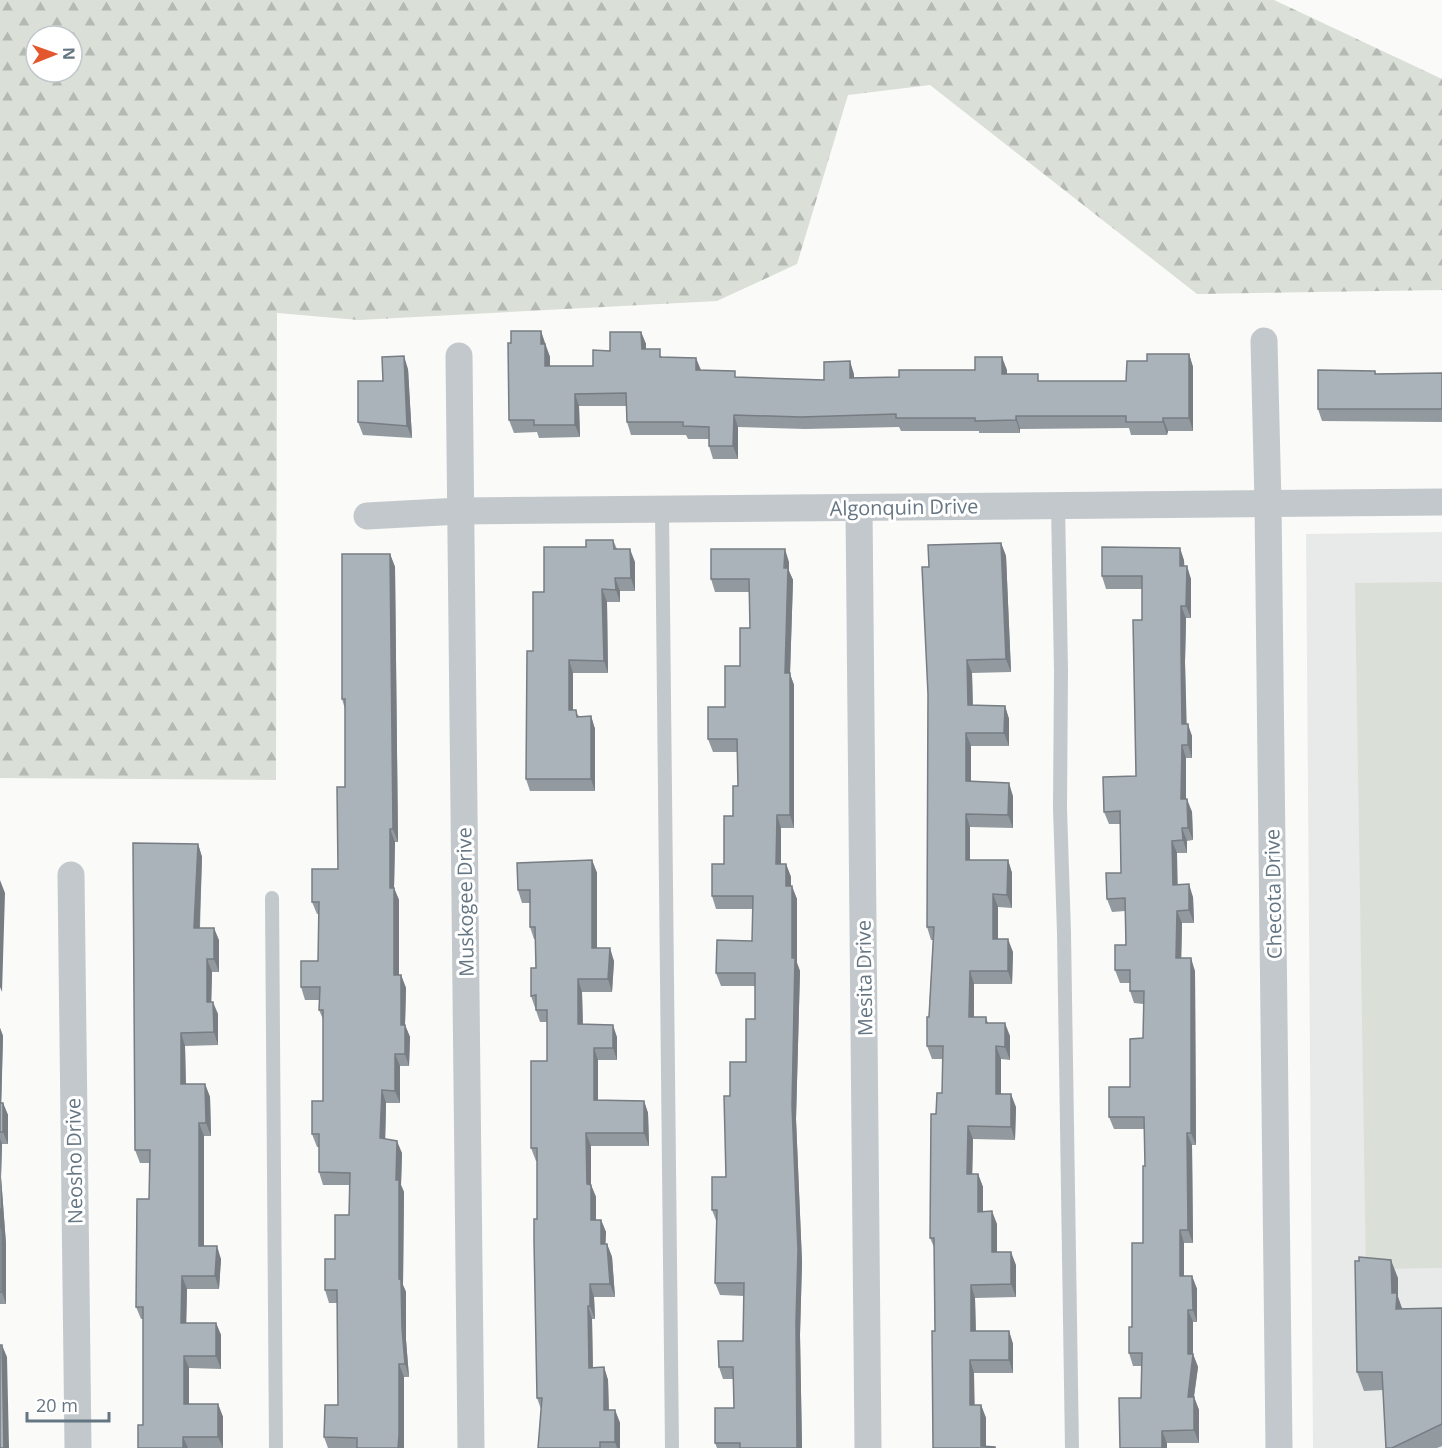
<svg xmlns="http://www.w3.org/2000/svg" width="1442" height="1448" viewBox="0 0 1442 1448" font-family="'Open Sans',sans-serif">
<style>
.built{fill:#e8e9e9}
.forest{fill:url(#forest-firs);fill-rule:evenodd}
.green{fill:#dadfd7}
.lines{fill:none;stroke-linecap:round;stroke-linejoin:round}
.lane{stroke:#c3c8cc;stroke-width:14}
.street{stroke:#c3c8cc;stroke-width:27}
.wall{fill:#929a9f}
.shaded-wall{fill:#777d82}
.building{fill:#aab3b9;stroke:#777d82;stroke-width:1.5}
.labels{text-anchor:middle;dominant-baseline:central;stroke-width:6;stroke-linejoin:round;paint-order:stroke}
.street-label{font-size:20px;fill:#657683;stroke:#fff}
</style>
<defs>
<pattern id="forest-firs" width="22" height="20" patternUnits="userSpaceOnUse" patternTransform="scale(1.5)"><rect width="22" height="20" fill="#dadfd7"/><path d="M5 1l3.5 6h-7zM16 11l3.5 6h-7z" fill="#b4b9b4"/></pattern>
</defs>
<rect width="100%" height="100%" fill="#fafaf8"/>
<!-- built -->
<polygon class="built" points="1442,532 1442,1448 1313,1448 1306,534"/>
<!-- forest -->
<path class="forest" d="M0,0H1274L1442,79V290L1197,294L930,85L848,95L797,264L717,301L359,320L277,313L276,780L0,778ZM36,36H72V72H36Z"/>
<!-- green -->
<polygon class="green" points="1442,582 1442,1268 1366,1269 1355,583"/>
<g class="lines">
<!-- lane -->
<g class="lane">
<polyline points="1058,505 1061,671 1060,808 1064,933 1072,1448"/>
<polyline points="662,510 672,1448"/>
<polyline points="272,898 276,1448"/>
</g>
<!-- street -->
<g class="street">
<polyline points="1264,341 1268,503 1279,1448"/>
<polyline points="459,356 471,1448"/>
<polyline points="859,508 868,1448"/>
<polyline points="367,516 460,511 1442,502"/>
<polyline points="71,875 78,1448"/>
</g>
</g>
<!-- wall -->
<g class="wall">
<polygon points="541,331 550,357 550,366 593,366 610,351 641,332 646,344 646,349 663,357 701,370 737,377 824,380 854,374 854,378 899,377 1007,370 1007,374 1040,381 1126,381 1147,361 1189,354 1193,367 1193,431 1168,431 1167,435 1131,435 1129,428 1020,429 1020,433 979,433 979,431 901,431 899,427 805,429 738,427 738,459 713,459 709,446 709,439 688,439 686,435 631,435 627,422 626,406 579,406 580,437 539,438 537,432 514,433 509,420 511,343"/>
<polygon points="408,369 412,438 363,435 358,422 383,381"/>
<polygon points="1375,371 1376,374 1442,373 1442,422 1322,421 1318,409"/>
<polygon points="613,540 617,549 635,562 635,591 620,591 620,602 607,602 608,673 573,673 573,710 579,716 591,716 595,729 595,791 530,791 526,779 533,651 544,592 586,547"/>
<polygon points="1001,543 1006,556 1011,672 972,673 973,706 1005,706 1009,719 1009,746 971,746 971,781 1013,796 1013,828 970,827 970,860 1008,860 1012,873 1012,908 998,907 998,939 1013,952 1012,984 974,984 974,1017 986,1017 988,1023 1010,1036 1010,1060 1001,1059 1001,1094 1016,1107 1015,1140 973,1139 972,1174 978,1174 983,1187 983,1212 997,1224 997,1252 1016,1265 1016,1297 975,1298 976,1331 1009,1331 1013,1344 1013,1373 974,1373 974,1405 981,1405 986,1418 986,1447 995,1447 996,1448 933,1448 935,1331 934,1247 930,1238 936,1114 942,1093 943,1059 932,1059 927,1046 933,940 931,940 927,927 929,567"/>
<polygon points="390,554 395,567 398,842 395,842 394,888 399,900 399,975 401,975 406,988 405,1025 410,1037 409,1066 400,1066 400,1103 386,1103 385,1139 402,1153 401,1185 404,1192 403,1285 406,1292 406,1340 409,1377 404,1377 404,1448 328,1448 324,1437 338,1405 337,1303 329,1303 325,1290 349,1215 349,1185 323,1185 319,1172 319,1147 317,1147 312,1134 323,1101 323,1019 319,1010 320,1000 305,1000 301,987 318,961 318,914 317,914 312,902 338,869 345,787 345,709 342,699"/>
<polygon points="1184,560 1184,566 1191,579 1191,618 1186,618 1185,662 1186,724 1192,736 1192,758 1186,758 1186,799 1192,812 1193,840 1187,841 1187,853 1177,853 1177,885 1193,897 1194,923 1182,923 1181,958 1195,971 1196,1145 1192,1145 1193,1243 1184,1243 1184,1276 1192,1276 1197,1289 1197,1322 1193,1322 1193,1354 1198,1367 1194,1397 1199,1410 1199,1443 1167,1443 1141,1398 1141,1366 1133,1366 1129,1353 1143,1243 1145,1166 1145,1129 1114,1129 1109,1117 1130,1087 1143,1038 1143,1004 1134,1003 1130,991 1130,983 1120,983 1115,970 1126,945 1125,911 1112,912 1107,899 1121,873 1120,824 1109,824 1104,812 1136,776 1142,620 1142,589 1106,589 1102,576"/>
<polygon points="789,562 789,571 793,580 790,674 794,685 794,828 781,828 781,864 786,864 791,877 791,886 797,899 797,963 800,971 796,1119 802,1262 800,1335 802,1448 717,1448 715,1443 734,1408 734,1379 723,1379 719,1367 743,1341 744,1296 720,1295 715,1283 717,1223 712,1210 726,1177 730,1096 746,1062 755,1019 755,986 721,986 716,973 752,941 752,909 716,909 712,896 724,864 733,816 738,786 738,752 713,752 708,739 725,707 740,666 750,628 749,592 715,592 711,579"/>
<polygon points="198,844 202,857 200,928 219,940 219,972 212,972 211,1002 218,1014 218,1045 185,1046 186,1084 205,1084 210,1097 211,1136 204,1136 204,1246 221,1259 219,1289 187,1289 186,1323 216,1323 221,1335 221,1369 189,1368 189,1404 218,1404 223,1417 223,1448 138,1448 143,1425 143,1319 141,1319 136,1307 149,1199 150,1163 140,1163 135,1150"/>
<polygon points="592,860 597,873 597,948 614,961 612,992 582,992 583,1024 617,1037 617,1060 598,1060 598,1100 644,1101 648,1113 649,1146 591,1146 591,1185 596,1197 596,1220 601,1220 606,1232 605,1244 607,1244 612,1257 615,1297 594,1297 595,1319 592,1319 593,1368 604,1367 608,1380 609,1410 615,1410 620,1423 620,1448 538,1448 541,1409 537,1398 537,1161 536,1161 531,1148 547,1061 547,1022 540,1022 531,996 536,968 536,939 534,939 530,927 530,903 522,903 518,890"/>
<polygon points="0,1028 3,1036 1,1103 3,1103 8,1115 8,1144 2,1144 1,1177 6,1244 6,1304 0,1304"/>
<polygon points="1398,1278 1398,1297 1402,1309 1442,1308 1442,1446 1437,1448 1386,1448 1383,1390 1364,1391 1357,1372"/>
</g>
<!-- shaded-wall -->
<g class="shaded-wall">
<polygon points="541,331 545,344 545,355 545,344 550,357 550,379 545,366 541,344"/>
<polygon points="641,332 646,344 646,361 642,349"/>
<polygon points="1189,354 1193,367 1193,431 1189,418"/>
<polygon points="404,356 408,369 412,438 407,426"/>
<polygon points="1002,357 1007,370 1007,387 1002,374"/>
<polygon points="696,358 701,370 696,370"/>
<polygon points="850,361 854,374 854,390 850,378"/>
<polygon points="575,394 579,406 580,437 575,425"/>
<polygon points="734,415 738,427 738,459 733,446"/>
<polygon points="1016,416 1020,429 1020,433 1016,420"/>
<polygon points="1163,418 1168,431 1167,435 1163,422"/>
<polygon points="1001,543 1006,556 1011,672 1006,659"/>
<polygon points="1180,548 1184,560 1185,578 1180,566"/>
<polygon points="630,549 635,562 635,591 631,578"/>
<polygon points="785,549 789,562 789,571 793,580 790,674 794,685 794,828 790,815 785,673"/>
<polygon points="390,554 395,567 398,842 393,829"/>
<polygon points="1187,566 1191,579 1191,618 1186,606"/>
<polygon points="615,578 620,591 620,602 616,590"/>
<polygon points="602,589 607,602 608,673 604,661"/>
<polygon points="1181,606 1186,618 1185,662 1187,736 1182,724 1181,649"/>
<polygon points="569,660 573,673 573,722 569,710"/>
<polygon points="967,660 972,673 973,718 968,705"/>
<polygon points="1005,706 1009,719 1009,746 1004,733"/>
<polygon points="591,716 595,729 595,791 591,779"/>
<polygon points="1188,724 1192,736 1192,758 1188,745"/>
<polygon points="966,733 971,746 971,794 966,781"/>
<polygon points="1182,745 1186,758 1186,812 1181,799"/>
<polygon points="1009,783 1013,796 1013,828 1008,815"/>
<polygon points="1187,799 1192,812 1193,840 1188,828"/>
<polygon points="966,814 970,827 970,873 966,860"/>
<polygon points="777,815 781,828 781,877 776,864"/>
<polygon points="1182,828 1187,841 1187,853 1183,840"/>
<polygon points="390,829 395,842 394,888 399,900 399,988 394,975 390,888"/>
<polygon points="1172,841 1177,853 1178,897 1173,885"/>
<polygon points="198,844 202,857 199,940 194,928"/>
<polygon points="592,860 597,873 597,961 592,948"/>
<polygon points="1008,860 1012,873 1012,908 1007,895"/>
<polygon points="786,864 791,877 791,899 786,886"/>
<polygon points="0,880 5,893 2,992 0,987"/>
<polygon points="1189,884 1193,897 1194,923 1189,910"/>
<polygon points="792,886 797,899 797,963 800,971 796,1119 802,1262 800,1335 802,1448 797,1448 792,1106"/>
<polygon points="993,894 998,907 998,952 993,939"/>
<polygon points="1177,911 1182,923 1181,971 1176,958"/>
<polygon points="214,928 219,940 219,972 214,959"/>
<polygon points="1008,939 1013,952 1012,984 1008,971"/>
<polygon points="610,948 614,961 612,992 608,979"/>
<polygon points="1191,958 1195,971 1196,1145 1191,1133"/>
<polygon points="207,959 212,972 211,1015 207,1002"/>
<polygon points="970,971 974,984 974,1030 969,1017"/>
<polygon points="401,975 406,988 405,1025 410,1037 409,1066 405,1054 401,1025"/>
<polygon points="578,979 582,992 583,1036 578,1024"/>
<polygon points="213,1002 218,1014 218,1045 214,1032"/>
<polygon points="1005,1023 1010,1036 1010,1060 1005,1047"/>
<polygon points="613,1025 617,1037 617,1060 613,1048"/>
<polygon points="0,1028 3,1036 1,1115 0,1113"/>
<polygon points="181,1033 185,1046 186,1097 181,1084"/>
<polygon points="996,1046 1001,1059 1001,1107 996,1094"/>
<polygon points="594,1048 598,1060 598,1113 594,1100"/>
<polygon points="395,1054 400,1066 400,1103 395,1091"/>
<polygon points="205,1084 210,1097 211,1136 206,1123"/>
<polygon points="382,1090 386,1103 385,1150 380,1138"/>
<polygon points="1011,1094 1016,1107 1015,1140 1011,1127"/>
<polygon points="644,1101 648,1113 649,1146 644,1133"/>
<polygon points="3,1103 8,1115 8,1144 3,1132"/>
<polygon points="199,1123 204,1136 204,1259 199,1246"/>
<polygon points="968,1126 973,1139 972,1187 967,1174"/>
<polygon points="586,1133 591,1146 591,1185 596,1197 596,1232 591,1220 587,1184"/>
<polygon points="1187,1133 1192,1145 1193,1243 1188,1230"/>
<polygon points="0,1138 2,1144 1,1177 6,1244 6,1304 2,1292"/>
<polygon points="397,1141 402,1153 401,1185 404,1192 403,1285 406,1292 406,1340 409,1377 405,1364 399,1279 396,1180"/>
<polygon points="978,1174 983,1187 983,1225 978,1212"/>
<polygon points="992,1211 997,1224 997,1265 992,1252"/>
<polygon points="601,1220 606,1232 605,1257 601,1244"/>
<polygon points="1180,1230 1184,1243 1184,1289 1180,1276"/>
<polygon points="607,1244 612,1257 615,1297 610,1284"/>
<polygon points="217,1246 221,1259 219,1289 215,1276"/>
<polygon points="1011,1252 1016,1265 1016,1297 1011,1284"/>
<polygon points="1391,1260 1398,1278 1398,1297 1403,1311 1403,1327 1392,1293"/>
<polygon points="182,1276 187,1289 186,1335 181,1323"/>
<polygon points="1192,1276 1197,1289 1197,1322 1193,1310"/>
<polygon points="590,1284 594,1297 595,1319 590,1306"/>
<polygon points="971,1285 975,1298 976,1344 971,1331"/>
<polygon points="588,1306 592,1319 593,1380 589,1368"/>
<polygon points="1188,1310 1193,1322 1193,1361 1193,1354 1198,1367 1192,1410 1188,1397"/>
<polygon points="216,1323 221,1335 221,1369 216,1356"/>
<polygon points="1009,1331 1013,1344 1013,1373 1009,1360"/>
<polygon points="2,1345 7,1357 9,1448 4,1448"/>
<polygon points="184,1356 189,1368 189,1417 184,1404"/>
<polygon points="970,1360 974,1373 975,1418 970,1405"/>
<polygon points="399,1364 404,1377 404,1448 398,1448"/>
<polygon points="604,1367 608,1380 609,1423 604,1410"/>
<polygon points="1194,1397 1199,1410 1199,1443 1194,1430"/>
<polygon points="218,1404 223,1417 223,1448 218,1437"/>
<polygon points="981,1405 986,1418 986,1448 981,1446"/>
<polygon points="615,1410 620,1423 620,1448 617,1448 615,1442"/>
<polygon points="1162,1431 1167,1443 1167,1448 1162,1448"/>
<polygon points="183,1437 188,1448 183,1448"/>
</g>
<!-- building -->
<g class="building">
<polygon points="511,331 541,331 541,344 545,344 545,366 593,366 593,350 610,351 610,332 641,332 642,349 660,349 660,357 696,358 696,370 735,371 735,377 824,380 824,362 850,361 850,378 899,377 899,370 975,370 975,357 1002,357 1002,374 1038,374 1038,381 1126,381 1127,361 1147,361 1147,354 1189,354 1189,418 1163,418 1163,422 1126,422 1126,416 1016,416 1016,420 975,421 975,418 896,418 896,414 801,417 734,415 733,446 709,446 709,427 683,426 683,422 627,422 626,393 575,394 575,425 534,425 534,420 509,420 508,343 511,343"/>
<polygon points="404,356 407,426 358,422 358,381 383,381 382,357"/>
<polygon points="1318,370 1375,371 1375,374 1442,373 1442,409 1318,409"/>
<polygon points="586,540 613,540 614,549 630,549 631,578 615,578 616,590 602,589 604,661 569,660 569,710 576,710 577,717 591,716 591,779 526,779 527,651 533,651 533,592 544,592 544,547 586,547"/>
<polygon points="1001,543 1006,659 967,660 968,705 1005,706 1004,733 966,733 966,781 1009,783 1008,815 966,814 966,860 1008,860 1007,895 993,894 993,939 1008,939 1008,971 970,971 969,1017 986,1017 986,1023 1005,1023 1005,1047 996,1046 996,1094 1011,1094 1011,1127 968,1126 967,1174 978,1174 978,1212 992,1211 992,1252 1011,1252 1011,1284 971,1285 971,1331 1009,1331 1009,1360 970,1360 970,1405 981,1405 981,1446 995,1447 995,1448 933,1448 932,1331 935,1331 934,1238 930,1238 931,1114 936,1114 937,1093 942,1093 943,1046 927,1046 927,1017 929,1017 934,927 927,927 928,694 922,567 929,567 928,545"/>
<polygon points="1102,547 1180,548 1180,566 1187,566 1186,606 1181,606 1181,649 1182,724 1188,724 1188,745 1182,745 1181,799 1187,799 1188,828 1182,828 1183,840 1172,841 1173,885 1189,884 1189,910 1177,911 1176,958 1191,958 1191,1133 1187,1133 1188,1230 1180,1230 1180,1276 1192,1276 1193,1310 1188,1310 1188,1354 1193,1354 1188,1397 1194,1397 1194,1430 1162,1431 1162,1448 1120,1448 1119,1398 1141,1398 1142,1353 1129,1353 1129,1327 1132,1327 1132,1243 1143,1243 1143,1166 1145,1166 1144,1117 1109,1117 1109,1087 1130,1087 1130,1039 1143,1038 1144,991 1130,991 1130,970 1115,970 1115,945 1126,945 1125,898 1107,899 1106,873 1121,873 1120,811 1104,812 1103,777 1136,776 1133,620 1142,620 1142,576 1102,576"/>
<polygon points="711,549 785,549 784,568 788,568 785,673 790,673 790,815 777,815 776,864 786,864 786,886 792,886 792,958 795,958 792,1106 798,1250 796,1322 797,1448 740,1448 740,1443 715,1443 715,1408 734,1408 733,1367 719,1367 718,1341 743,1341 744,1283 715,1283 717,1210 712,1210 712,1177 726,1177 724,1096 730,1096 730,1062 746,1062 746,1019 755,1019 755,973 716,973 717,940 752,941 753,896 712,896 712,864 724,864 724,816 733,816 733,786 738,786 737,739 708,739 708,707 725,707 725,666 740,666 740,628 750,628 749,579 711,579"/>
<polygon points="342,554 390,554 393,829 390,829 390,888 394,888 394,975 401,975 401,1025 405,1025 405,1054 395,1054 395,1091 382,1090 380,1138 397,1141 396,1180 399,1180 399,1279 401,1280 402,1328 405,1364 399,1364 399,1435 398,1448 357,1448 357,1438 324,1437 325,1405 338,1405 337,1290 325,1290 325,1259 335,1259 335,1215 349,1215 350,1173 319,1172 319,1134 312,1134 312,1101 323,1101 323,1010 319,1010 320,987 301,987 301,961 318,961 319,902 312,902 312,869 338,869 337,787 345,787 345,699 342,699"/>
<polygon points="133,843 198,844 194,928 214,928 214,959 207,959 207,1002 213,1002 214,1032 181,1033 181,1084 205,1084 206,1123 199,1123 199,1246 217,1246 215,1276 182,1276 181,1323 216,1323 216,1356 184,1356 184,1404 218,1404 218,1437 183,1437 183,1448 138,1448 138,1425 143,1425 143,1307 136,1307 137,1199 149,1199 150,1150 135,1150"/>
<polygon points="592,860 592,948 610,948 608,979 578,979 578,1024 613,1025 613,1048 594,1048 594,1100 644,1101 644,1133 586,1133 587,1184 591,1185 591,1220 601,1220 601,1244 607,1244 610,1284 590,1284 590,1306 588,1306 589,1368 604,1367 604,1410 615,1410 615,1442 600,1442 600,1448 538,1448 542,1398 537,1398 534,1241 534,1219 537,1219 537,1148 531,1148 531,1061 547,1061 547,1010 536,1010 536,995 531,996 531,968 536,968 535,927 530,927 530,890 518,890 517,863"/>
<rect x="0" y="1103" width="3" height="29"/>
<polygon points="0,1208 2,1232 2,1292 0,1292"/>
<polygon points="1359,1257 1391,1260 1392,1293 1397,1293 1396,1309 1442,1308 1442,1424 1392,1448 1386,1448 1382,1372 1357,1372 1355,1261 1359,1261"/>
<polygon points="0,1345 2,1345 4,1448 0,1448"/>
</g>
<g class="labels">
<!-- street labels -->
<g class="street-label">
<text transform="translate(904 507) rotate(-1)">Algonquin Drive</text>
<text transform="translate(1273 894) rotate(-91)">Checota Drive</text>
<text transform="translate(465 902) rotate(-91)">Muskogee Drive</text>
<text transform="translate(864 978) rotate(-91)">Mesita Drive</text>
<text transform="translate(74 1161) rotate(-91)">Neosho Drive</text>
</g>
</g>
<!-- north arrow -->
<g transform="translate(54 54) rotate(89)"><circle r="28" fill="#ffffff" stroke="#c1c8cd" stroke-width="1.5"/>
<path d="M0-4.5L10 22L0 15L-10 22Z" fill="#e4572e"/>
<text y="-9" font-size="16" font-weight="bold" text-anchor="middle" fill="#657683">N</text>
</g>
<!-- scale -->
<path d="M27 1412v9h82v-9" fill="none" stroke="#657683" stroke-width="3"/>
<text x="36" y="1412" font-size="18" fill="#657683" stroke="#ffffff" stroke-width="4.5" paint-order="stroke">20 m</text>
</svg>
